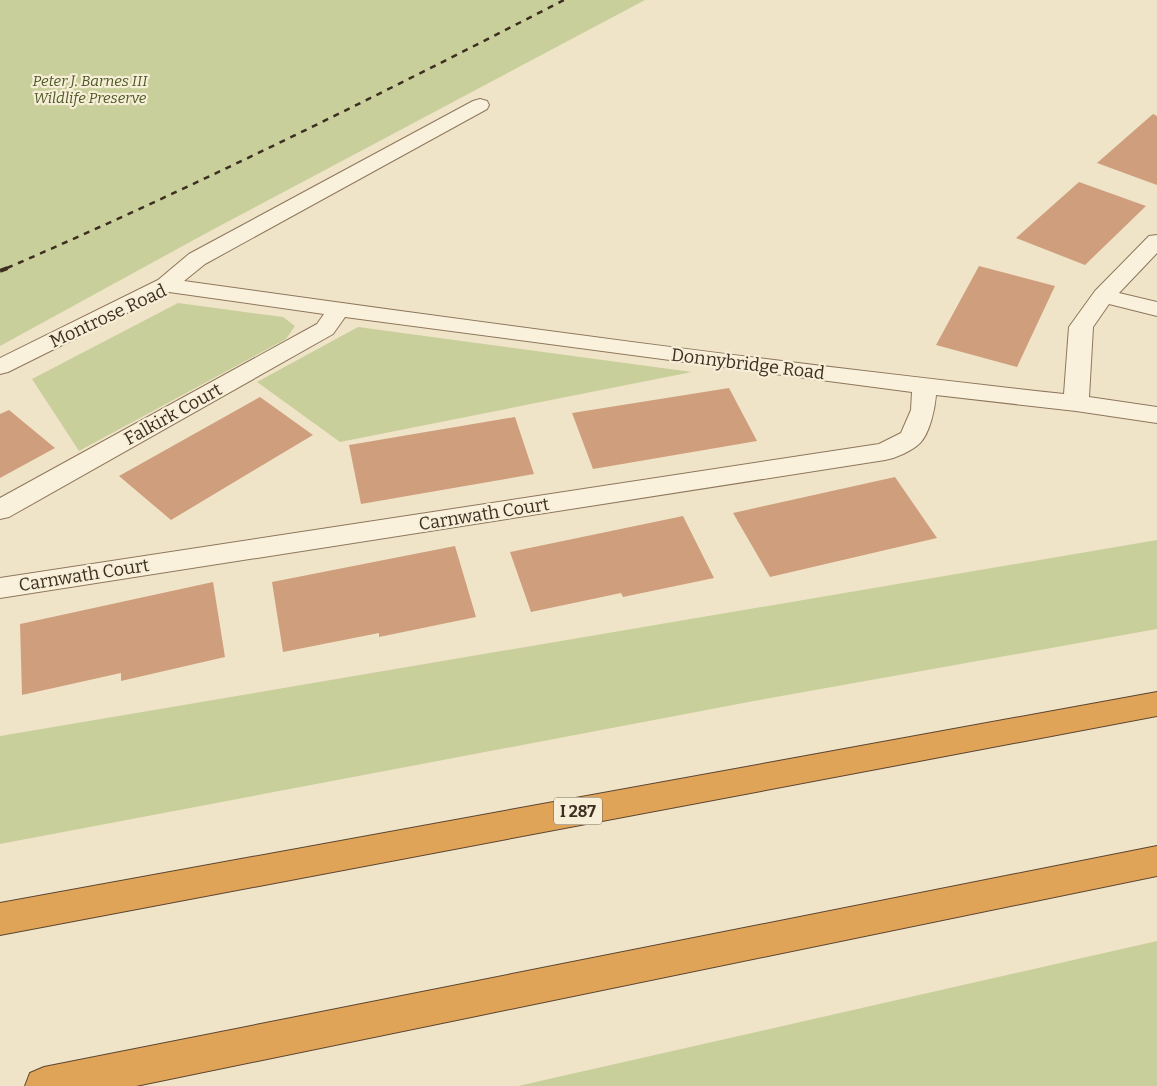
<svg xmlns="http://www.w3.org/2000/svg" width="1157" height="1086" viewBox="0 0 1157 1086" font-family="Bitter,serif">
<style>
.green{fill:#c9cf9b}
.building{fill:#cf9f7d}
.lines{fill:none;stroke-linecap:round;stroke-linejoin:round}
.minor-casing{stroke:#8d765c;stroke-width:2}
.highway-casing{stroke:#5b4430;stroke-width:2}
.minor{fill:#faf1dc;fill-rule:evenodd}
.highway{fill:#e0a458;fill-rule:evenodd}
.rail-far1{stroke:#3d2e20;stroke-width:2.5;stroke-dasharray:6 6;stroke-linecap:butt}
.rail{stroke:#3d2e20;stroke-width:4;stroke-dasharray:8 8;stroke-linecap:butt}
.labels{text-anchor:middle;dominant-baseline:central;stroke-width:4.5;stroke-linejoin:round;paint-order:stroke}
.far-park-label{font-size:15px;font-style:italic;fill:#4d5a26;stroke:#f7eed8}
.shield{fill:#f7eed8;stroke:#756857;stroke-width:1}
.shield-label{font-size:16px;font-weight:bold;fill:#3d2e20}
.street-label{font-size:18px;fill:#3d2e20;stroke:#f7eed8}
</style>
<rect width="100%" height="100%" fill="#f0e4c8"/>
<!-- green -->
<g class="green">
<polygon points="0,0 645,0 212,230 0,346"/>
<polygon points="178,303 283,317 295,326 286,339 79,451 32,379"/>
<polygon points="358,327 692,372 340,442 257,382"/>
<polygon points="1157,540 1157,629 754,701 0,844 0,736"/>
<polygon points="1157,941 1157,1086 518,1086"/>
</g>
<!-- building -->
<g class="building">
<polygon points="1153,114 1157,116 1157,185 1097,163"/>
<polygon points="1079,182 1146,206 1085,265 1016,238"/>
<polygon points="979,266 1055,286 1017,367 936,345"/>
<polygon points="729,388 757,441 593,469 572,413"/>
<polygon points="260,397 313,435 171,520 119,476"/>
<polygon points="9,410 55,448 0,478 0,414"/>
<polygon points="515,417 534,474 361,504 349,445"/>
<polygon points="895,477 937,538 770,577 733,513"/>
<polygon points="683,516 714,578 623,597 621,593 531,612 510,552"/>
<polygon points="455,546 476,617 379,637 379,633 283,652 272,582"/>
<polygon points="213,582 225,657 121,681 121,673 22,695 20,624"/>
</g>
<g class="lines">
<!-- minor casing -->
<g class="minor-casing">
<path id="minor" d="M480,99L487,101L489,105L487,109L205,264L184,281C477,322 770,362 1064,394L1069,327L1095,291L1149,236L1157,235V253L1119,293L1157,302V316L1109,304L1093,327L1089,397L1157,407V423L1076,411L936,395C935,408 930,433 920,443C912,451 896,458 885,460L0,598V578L879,444L901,433L911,410L912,392L345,317L333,334L9,517L0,519V498L317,324L324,314L169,292L8,372L0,374V358L158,280L189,254L473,101Z"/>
</g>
<!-- highway casing -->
<g class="highway-casing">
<g id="highway">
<polygon points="1157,692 1157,716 0,935 0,903"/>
<polygon points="1157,846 1157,876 136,1086 25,1086 30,1073 44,1067"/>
</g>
</g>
<!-- minor -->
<use href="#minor" class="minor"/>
<!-- highway -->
<use href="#highway" class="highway"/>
<!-- rail-far1 -->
<path class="rail-far1" d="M7,268C197,186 381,94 564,0"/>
<!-- rail -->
<polyline class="rail" points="0,271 10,267"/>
</g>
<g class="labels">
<!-- far-park labels -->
<g class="far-park-label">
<text x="90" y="81">Peter J. Barnes III<tspan x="90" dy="17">Wildlife Preserve</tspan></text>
</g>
<!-- shield labels -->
<rect class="shield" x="554" y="797.5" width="48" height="27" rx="4"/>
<g class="shield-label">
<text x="578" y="811">I 287</text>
</g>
<!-- street labels -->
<g class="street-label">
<text transform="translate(108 316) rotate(-25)">Montrose Road</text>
<text transform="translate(748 364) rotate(7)">Donnybridge Road</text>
<text transform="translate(173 414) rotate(-29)">Falkirk Court</text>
<text transform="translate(484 514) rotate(-9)">Carnwath Court</text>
<text transform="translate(84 575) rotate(-9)">Carnwath Court</text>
</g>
</g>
</svg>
